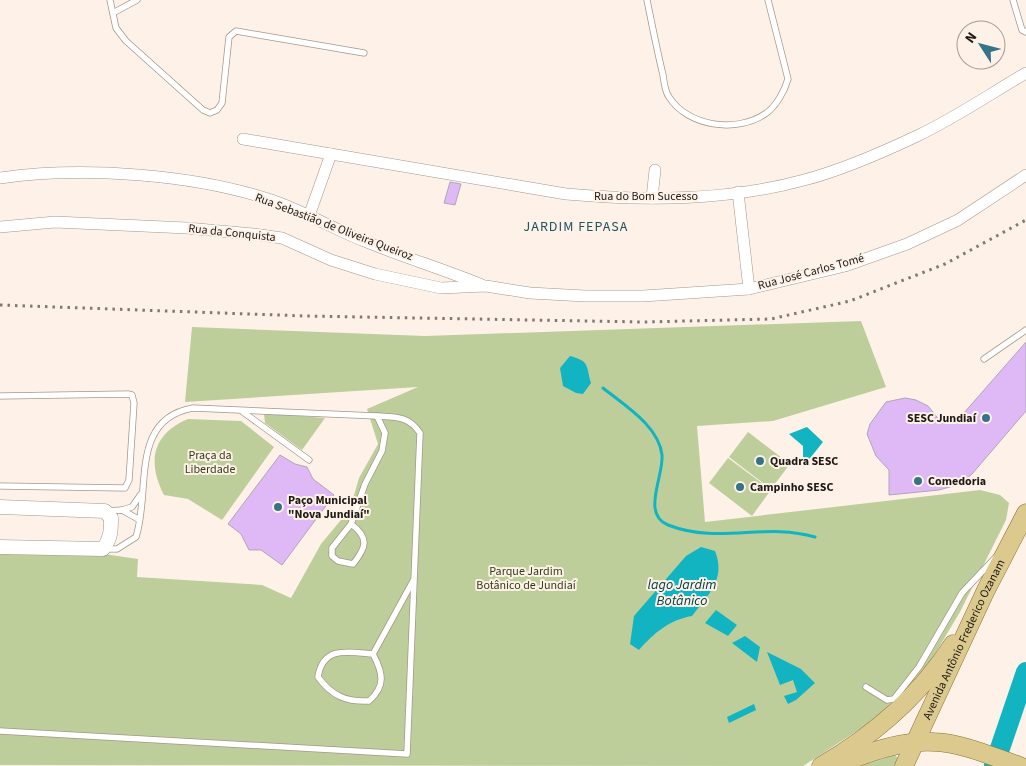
<svg xmlns="http://www.w3.org/2000/svg" width="1026" height="766" viewBox="0 0 1026 766" font-family="'Source Sans 3',sans-serif">
<style>
.green{fill:#bdce9b}
.water{fill:#13b4c1}
.lines{fill:none;stroke-linecap:round;stroke-linejoin:round}
.stream{stroke:#13b4c1;stroke-width:3}
.river{stroke:#13b4c1;stroke-width:20}
.building{fill:#dfb8f6;stroke:#afa6b5}
.service-casing{stroke:#a4968a;stroke-width:7}
.minor-casing{stroke:#a4968a;stroke-width:12}
.tertiary-casing{stroke:#a4968a;stroke-width:15}
.primary-casing{stroke:#8b7433;stroke-width:19}
.service{stroke:#fff;stroke-width:5.5}
.minor{stroke:#fff;stroke-width:11}
.tertiary{stroke:#fff;stroke-width:14}
.primary{stroke:#dcc98e;stroke-width:18}
.rail{stroke:#807872;stroke-width:3;stroke-dasharray:2.5 5;stroke-linecap:butt}
.poi-dot{fill:#347388;stroke:#fef2e8;stroke-width:2}
.labels{text-anchor:middle;dominant-baseline:central;stroke-width:4;stroke-linejoin:round;paint-order:stroke}
.street-label{font-size:12px;fill:#1e1915;stroke:#fef2e8}
.poi-label{font-size:12px;font-weight:bold;fill:#1e1915;stroke:#fef2e8;text-anchor:start}
.park-label{font-size:12px;fill:#313c17;stroke:#fef2e8}
.neighbourhood-label{font-size:14px;letter-spacing:1px;fill:#1f5262;stroke:#fef2e8}
.water-label{font-size:14px;font-style:italic;fill:#004146;stroke:#fef2e8}
</style>
<rect width="100%" height="100%" fill="#fef2e8"/>
<!-- green -->
<g class="green">
<polygon points="861,321 886,387 773,421 697,426 705,522 980,490 1000,495 1009,503 1006,520 960,612 930,662 874,720 803,766 0,765 0,553 97,553 138,559 137,577 262,585 291,598 321,544 350,509 359,478 378,444 367,409 418,387 185,402 192,327 425,336"/>
<polygon points="264,413 325,418 302,450 265,423"/>
<path d="M188,419L241,421L274,447L222,520L188,499L164,495C147,462 152,434 188,419Z"/>
<polygon points="748,432 790,464 771,489 729,457"/>
<polygon points="728,458 771,490 752,516 709,483"/>
<polygon points="895,755 898,758 897,766 857,766"/>
</g>
<!-- water -->
<g class="water">
<path d="M570,356C590,361 586,366 591,383L583,394L576,393L563,386L560,368Z"/>
<polygon points="807,427 823,442 803,467 803,446 789,434"/>
<path d="M701,547L715,551C726,579 709,594 692,616C669,620 654,633 639,650L630,644L634,616L686,556Z"/>
<polygon points="716,610 737,625 728,636 705,623"/>
<polygon points="745,636 760,647 757,662 732,643"/>
<polygon points="767,652 801,669 815,683 796,700 788,704 784,696 797,692 793,680 780,685"/>
<polygon points="754,704 756,710 729,723 727,717"/>
</g>
<g class="lines">
<!-- stream -->
<path class="stream" d="M603,388C624,405 659,426 662,455C664,476 641,514 668,525C720,545 764,522 815,537"/>
<!-- river -->
<polyline class="river" points="994,766 1026,672"/>
</g>
<!-- building -->
<g class="building">
<polygon points="450,182 461,184 455,205 444,203"/>
<polygon points="1026,342 1026,411 972,474 960,484 939,490 889,495 889,470 876,456 867,434 870,424 886,402 905,398 916,400 928,406 941,422 963,414"/>
<polygon points="280,455 295,464 307,467 313,479 334,495 282,565 261,550 249,550 241,534 228,524"/>
</g>
<g class="lines">
<!-- service casing -->
<g class="service-casing">
<g id="service">
<polyline points="110,0 116,28 126,41 203,110 210,113 217,110 222,103 229,37 236,31 364,53"/>
<path d="M647,0C652,25 657,50 663,75C664,82 665,92 669,97C688,127 737,133 765,114C776,107 785,90 788,79L768,0"/>
<polyline points="1013,0 1022,30 1026,32"/>
<polyline points="113,13 137,0"/>
<polyline points="984,359 1026,330"/>
<polyline points="0,396 128,394 132,395 134,403 129,480 125,488 0,486"/>
<polyline points="243,412 309,460"/>
<polyline points="122,510 132,507 141,494"/>
<polyline points="106,511 122,510 138,519"/>
<path d="M351,524C370,538 366,548 353,564L338,561L332,556V548L351,524L365,484L382,451L385,433L377,416"/>
<path d="M373,654C349,652 323,645 318,677C332,696 346,702 369,701C386,686 383,673 373,654L413,581"/>
<polyline points="866,687 887,700 894,699 919,667 962,593 996,557"/>
<path d="M0,731L407,754L420,433C409,416 396,417 377,416L193,408C129,419 151,491 136,537L117,549H104"/>
</g>
</g>
<!-- minor casing -->
<g class="minor-casing">
<g id="minor">
<path d="M243,139L566,194C645,201 727,201 804,180C843,170 881,153 917,136C955,118 990,94 1026,73"/>
<path d="M0,178C82,166 195,174 274,201C305,212 334,229 364,241C403,257 443,269 482,285"/>
<polyline points="738,192 749,289"/>
<polyline points="652,198 655,170"/>
<polyline points="309,216 331,154"/>
<polyline points="0,227 55,222 187,228 253,234 282,238 331,260 375,274 441,288 486,286 530,293 585,296 643,296 749,289 845,266 907,244 958,220 1026,175"/>
</g>
</g>
<!-- tertiary casing -->
<g class="tertiary-casing">
<path id="tertiary" d="M0,507L105,511L111,518C111,531 111,538 103,549L0,547"/>
</g>
<!-- primary casing -->
<g class="primary-casing">
<g id="primary">
<path d="M837,765C867,753 901,740 934,742C963,743 993,757 1020,766"/>
<path d="M821,766C874,735 920,696 953,644"/>
<path id="s1" d="M904,766L986,590L1026,513"/>
</g>
</g>
<!-- service -->
<use href="#service" class="service"/>
<!-- minor -->
<use href="#minor" class="minor"/>
<!-- tertiary -->
<use href="#tertiary" class="tertiary"/>
<!-- primary -->
<use href="#primary" class="primary"/>
<!-- rail -->
<polyline class="rail" points="0,305 305,316 644,322 771,319 850,301 896,283 945,264 1026,220"/>
</g>
<!-- markers -->
<g class="poi-dot">
<circle cx="986" cy="418" r="5"/>
<circle cx="760" cy="461" r="5"/>
<circle cx="918" cy="481" r="5"/>
<circle cx="740" cy="487" r="5"/>
<circle cx="278" cy="507" r="5"/>
</g>
<g class="labels">
<!-- street labels -->
<g class="street-label">
<text x="646" y="196">Rua do Bom Sucesso</text>
<text transform="translate(334 227) rotate(21)">Rua Sebastião de Oliveira Queiroz</text>
<text transform="translate(232 233) rotate(6)">Rua da Conquista</text>
<text transform="translate(811 272) rotate(-15)">Rua José Carlos Tomé</text>
<text stroke="none"><textPath href="#s1" startOffset="140">Avenida Antônio Frederico Ozanam</textPath></text>
</g>
<!-- poi labels -->
<g class="poi-label">
<text x="976" y="418" text-anchor="end">SESC Jundiaí</text>
<text x="770" y="461">Quadra SESC</text>
<text x="928" y="481">Comedoria</text>
<text x="750" y="487">Campinho SESC</text>
<text x="288" y="500">Paço Municipal<tspan x="288" dy="14">"Nova Jundiaí"</tspan></text>
</g>
<!-- park labels -->
<g class="park-label">
<text x="210" y="455">Praça da<tspan x="210" dy="14">Liberdade</tspan></text>
<text x="526" y="571">Parque Jardim<tspan x="526" dy="14">Botânico de Jundiaí</tspan></text>
</g>
<!-- neighbourhood labels -->
<g class="neighbourhood-label">
<text x="576" y="227">JARDIM FEPASA</text>
</g>
<!-- water labels -->
<g class="water-label">
<text x="682" y="585">lago Jardim<tspan x="682" dy="16">Botânico</tspan></text>
</g>
</g>
<!-- north arrow -->
<g transform="translate(981 45) rotate(306)"><circle r="24" fill="#fef2e8" stroke="#a49b94"/>
<path d="M0-4L9 19L0 12L-9 19Z" fill="#347388"/>
<text y="-8" font-size="14" font-weight="bold" text-anchor="middle" fill="#1e1915">N</text>
</g>
</svg>
